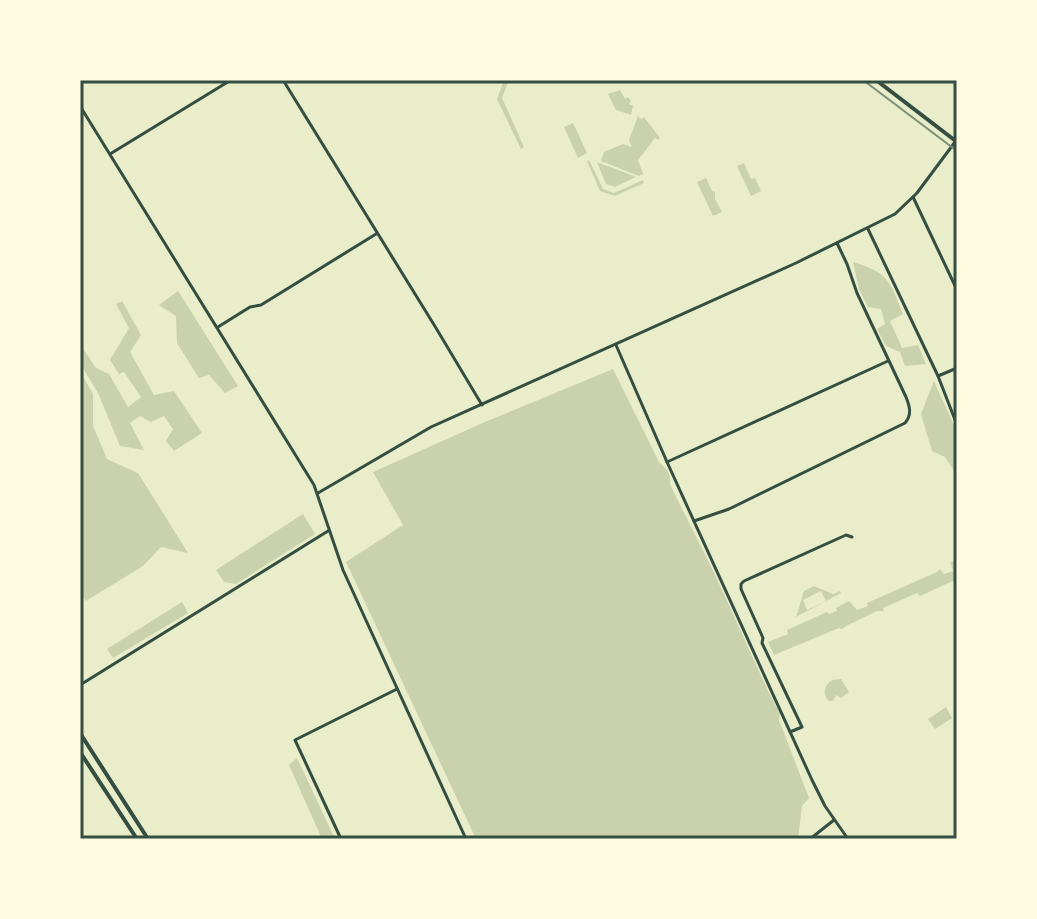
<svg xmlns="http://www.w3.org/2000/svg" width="1037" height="919" viewBox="0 0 1037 919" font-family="Literata,serif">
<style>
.green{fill:#cad2ad;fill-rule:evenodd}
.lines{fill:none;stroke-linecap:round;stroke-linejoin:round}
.minor{stroke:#344e41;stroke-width:3}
.tertiary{stroke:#344e41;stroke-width:3}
.secondary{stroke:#344e41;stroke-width:4}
.primary{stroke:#344e41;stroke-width:4}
.tram{stroke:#7c8e77;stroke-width:2}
.neatline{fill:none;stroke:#344e41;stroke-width:3}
</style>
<rect width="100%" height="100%" fill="#e9edc9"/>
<!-- green -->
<g class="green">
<polygon points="504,80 509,80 502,98 524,147 521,149 497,99"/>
<polygon points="620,90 625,99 628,97 631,101 629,103 630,105 633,105 631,115 616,110 608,94"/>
<polygon points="638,116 641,119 644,117 660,138 658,140 655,138 638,160 643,174 639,176 601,161 604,152 623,144 632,147 629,140"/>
<polygon points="573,123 587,153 578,158 564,127"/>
<polygon points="589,160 603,189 614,193 643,180 644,183 615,196 600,191 587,161"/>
<polygon points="597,162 636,177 615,187 606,184"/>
<polygon points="744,163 751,179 755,178 761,191 751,196 737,166"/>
<polygon points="706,178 712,191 715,192 715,199 722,212 713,216 697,182"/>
<path d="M853,262C889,273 889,280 903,314L890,321L902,348L918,345L926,364L905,366L900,352L886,346L877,329L885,324L881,309L868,307L859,289Z"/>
<polygon points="178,291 238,386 225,393 209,375 199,378 177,343 176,316 159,305"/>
<polygon points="122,301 141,335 130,352 154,395 174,391 202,433 174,451 166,441 173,429 164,416 151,422 140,416 130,423 144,450 120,446 98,393 80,363 80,344 96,368 109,374 128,407 141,397 124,372 119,374 110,360 129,328 116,304"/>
<path d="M613,369L659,462C667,469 671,473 670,484C684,514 700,543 714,573C737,620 756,669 780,714L779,720L809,798L802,806L798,839H476L346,562L403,525L373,472L485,422Z"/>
<polygon points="80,371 93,394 93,426 107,459 138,473 188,553 161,547 143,566 86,601 80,591"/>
<polygon points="934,381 957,432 957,475 945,457 932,451 921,414"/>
<polygon points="303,514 315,534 236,584 224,582 216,570"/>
<polygon points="954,561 957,565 957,579 920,596 917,593 883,608 884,611 877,611 848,625 842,629 839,628 774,655 768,642 788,634 787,630 827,612 829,614 837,611 836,608 849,601 857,610 868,606 867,603 937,572 940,569 944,574 953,571 950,562"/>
<path d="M814,586L833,594L840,591L841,593L796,617L804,591ZM821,591L826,601L807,610L803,600Z"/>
<polygon points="182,602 188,613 113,658 107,649"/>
<path d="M841,679L849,692L841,698L836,695L833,701H829C822,694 824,685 832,680Z"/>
<polygon points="946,707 952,718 935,729 928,719"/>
<polygon points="297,758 335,839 322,839 289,765"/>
</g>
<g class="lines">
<!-- minor -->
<g class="minor">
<polyline points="283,80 436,328 482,405"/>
<polyline points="110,154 231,80"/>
<polyline points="913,197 957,290"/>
<polyline points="868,229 938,376 957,425"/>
<polyline points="218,327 250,307 261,305 376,234"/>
<polyline points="616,345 667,462 812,780 825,806 848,839"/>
<polyline points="938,376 957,368"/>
<polyline points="667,462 888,361"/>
<path d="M694,521L729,509L905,423C912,415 910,407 906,397L857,293L847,264L837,243"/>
<polyline points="790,732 802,727 762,643 763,638 741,589 741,584 744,581 846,535 852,537"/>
<polyline points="341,839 295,740 397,689"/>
<polyline points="810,839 834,820"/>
</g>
<!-- tertiary -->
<g class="tertiary">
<polyline points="80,106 314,485 343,570 466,839"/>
<polyline points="318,493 431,427 796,263 895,214 917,193 955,142"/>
<polyline points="80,685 328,531"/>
</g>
<!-- secondary -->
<polyline class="secondary" points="876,80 957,142"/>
<!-- primary -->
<g class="primary">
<polyline points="80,733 148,839"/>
<polyline points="80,752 137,839"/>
</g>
<!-- tram -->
<polyline class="tram" points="863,80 957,151"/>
</g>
<!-- border -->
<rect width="1037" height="919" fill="none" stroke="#fefae0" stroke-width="164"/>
<rect x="82" y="82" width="873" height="755" class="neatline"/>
</svg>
